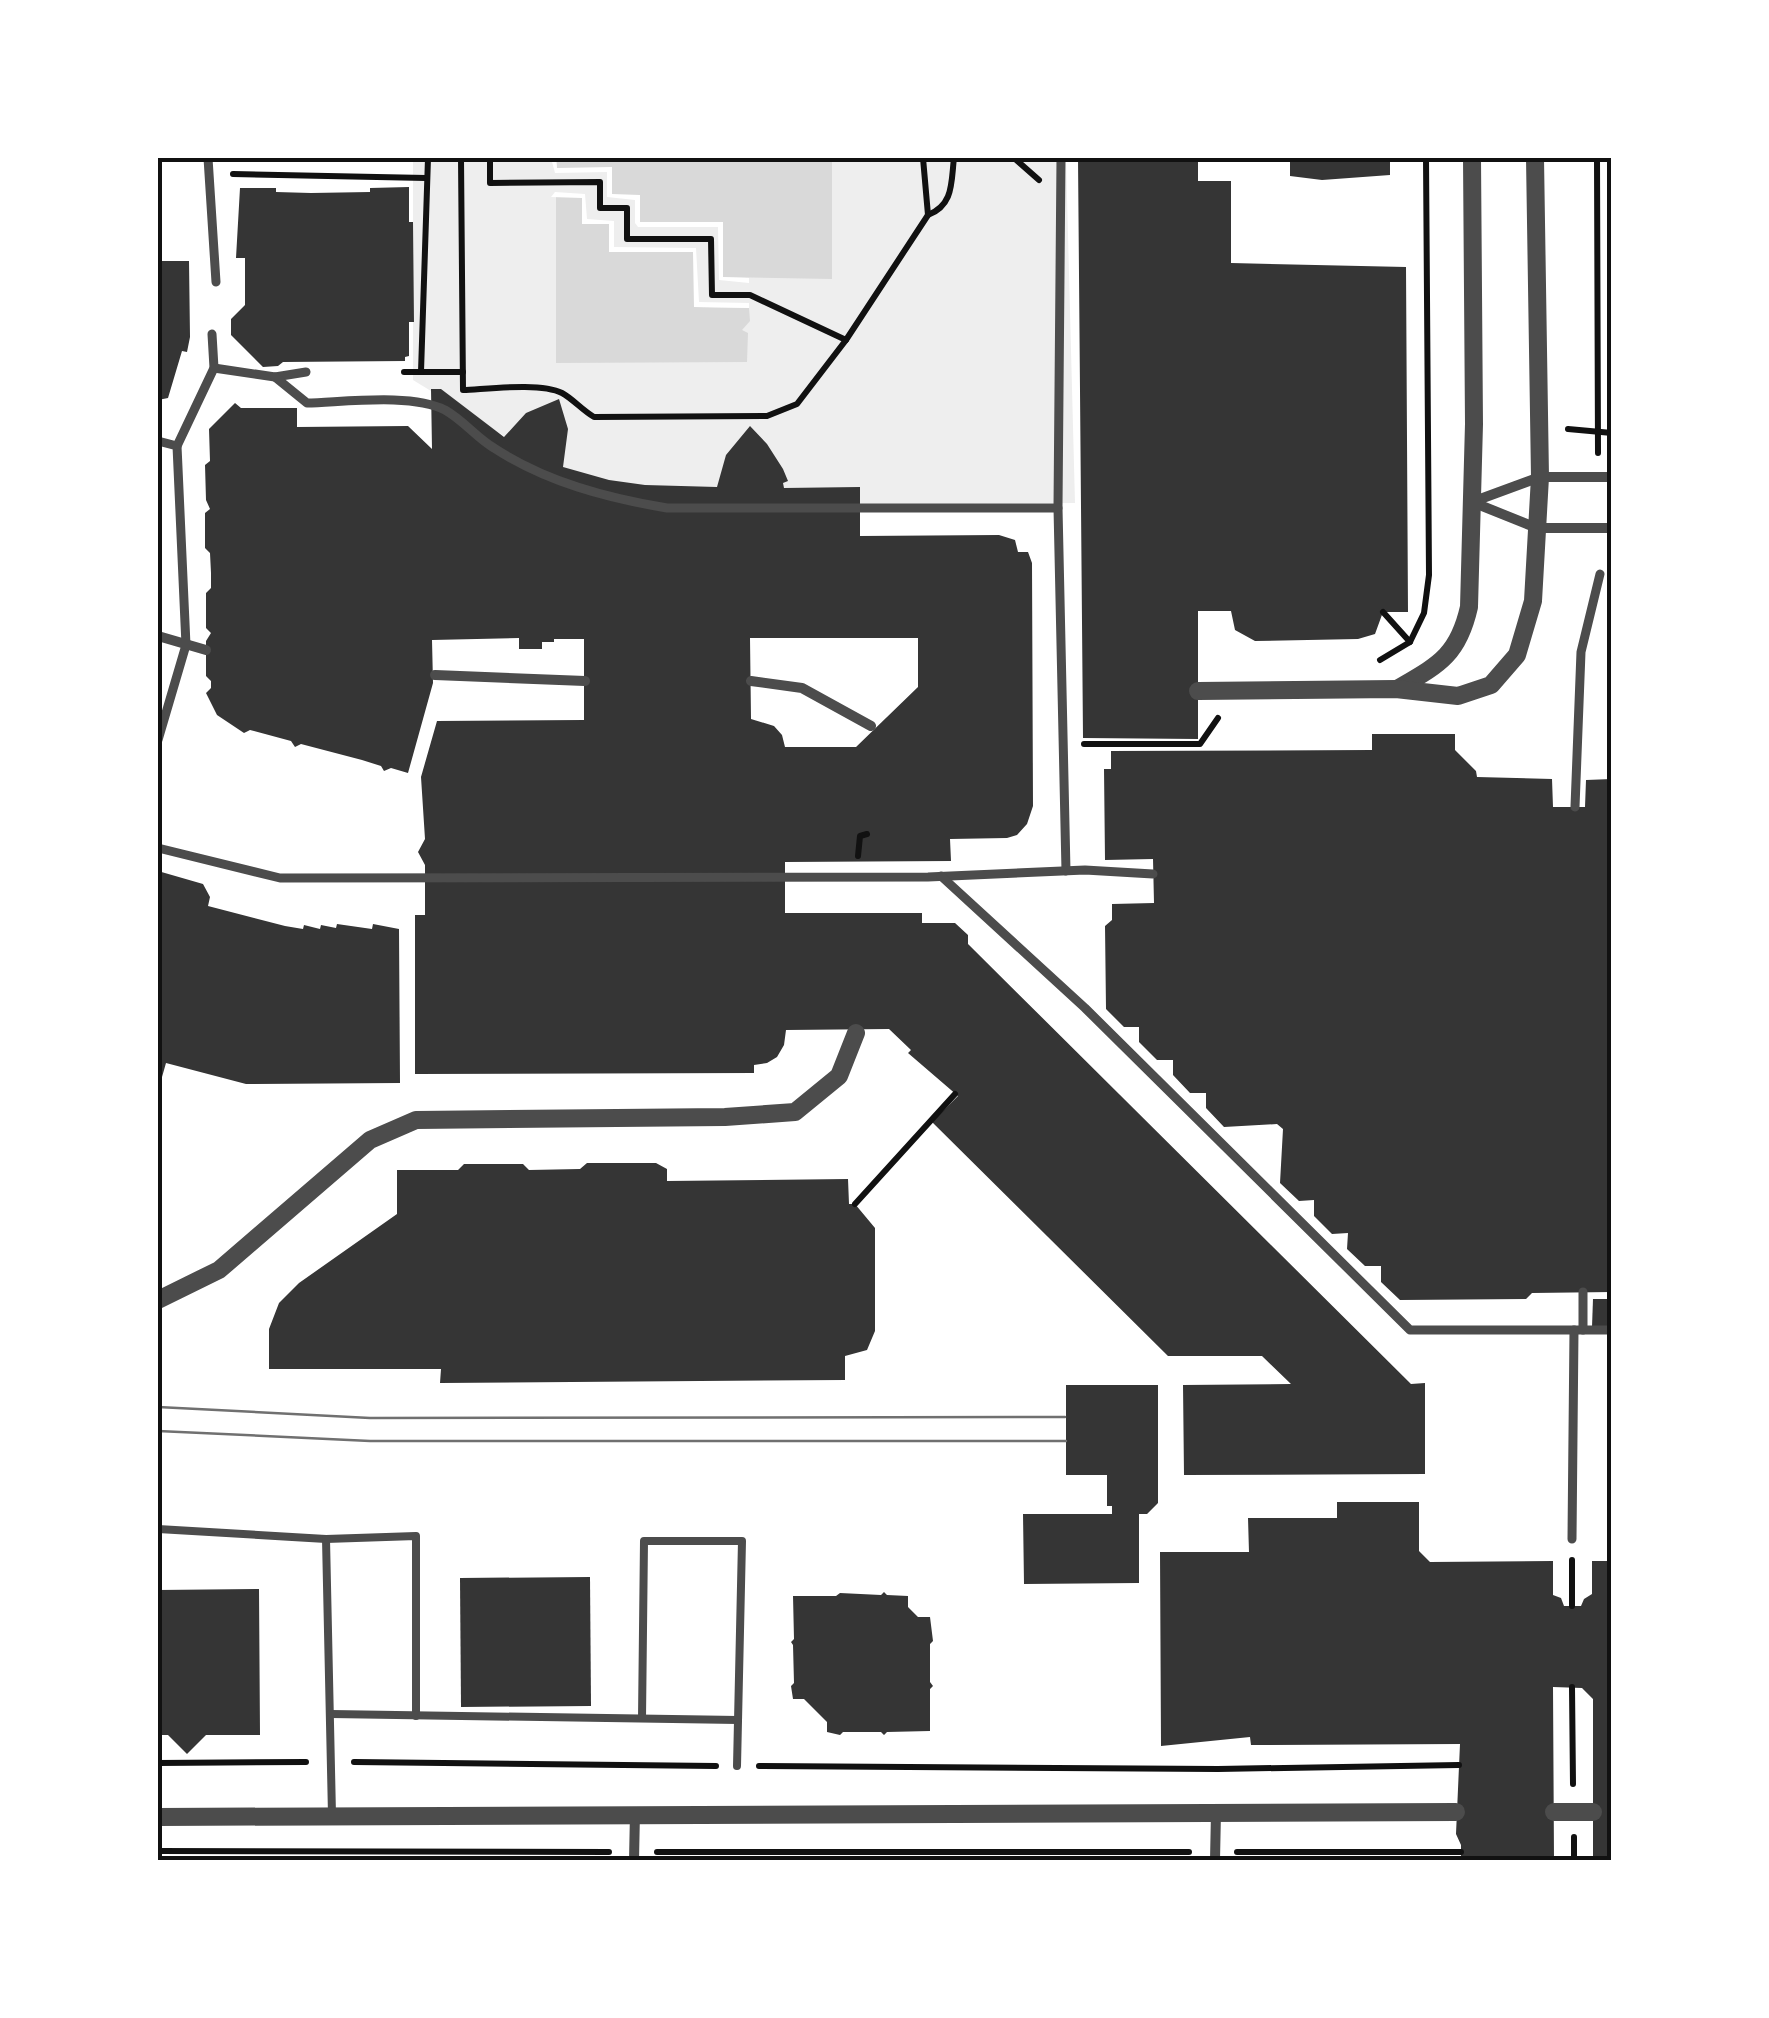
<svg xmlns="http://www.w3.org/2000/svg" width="1769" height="2018" viewBox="0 0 1769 2018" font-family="Inter,sans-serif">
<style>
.green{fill:#eee}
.water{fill:#d9d9d9}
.pier{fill:#fff}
.building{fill:#353535;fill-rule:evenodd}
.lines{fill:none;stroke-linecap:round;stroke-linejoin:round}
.path{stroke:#111;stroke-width:6}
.service{stroke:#4c4c4c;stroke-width:8}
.pedestrian{stroke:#4c4c4c;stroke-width:9}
.minor{stroke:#4c4c4c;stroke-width:10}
.tertiary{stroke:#4c4c4c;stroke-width:18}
.tram{stroke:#707070;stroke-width:2.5}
.neatline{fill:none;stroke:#111;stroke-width:4}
</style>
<rect width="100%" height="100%" fill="#fff"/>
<!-- green -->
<polygon class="green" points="413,158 1066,158 1075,503 620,507 413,380"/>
<!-- water -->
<g class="water">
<polygon points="556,158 832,158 832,279 723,277 723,222 640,222 640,195 612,195 612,168 557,168"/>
<polygon points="556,197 582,197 583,224 609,223 610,252 694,252 695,307 749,308 750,321 742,330 748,333 747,362 556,363"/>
</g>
<!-- pier -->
<g class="pier">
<polygon points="551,158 556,158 557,168 612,167 612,194 640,195 640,222 723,222 723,277 749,278 749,283 719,280 718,227 638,227 635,223 635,200 607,197 607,172 555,173"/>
<polygon points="555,192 585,194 587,219 614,221 614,247 696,248 699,302 749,303 749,308 694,307 693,252 609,252 609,224 582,224 582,198 551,197"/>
</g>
<!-- building -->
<g class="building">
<polygon points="1078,158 1198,158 1198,181 1231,181 1231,263 1406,267 1408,612 1383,612 1375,634 1358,639 1255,641 1235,630 1231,611 1198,611 1198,739 1083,738"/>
<polygon points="1290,158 1390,158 1390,175 1322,180 1290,176"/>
<polygon points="409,187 409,222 413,222 414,322 409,322 409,356 405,357 405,361 283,362 278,366 263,367 231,335 231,319 245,305 245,258 236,258 240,188 276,188 276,192 311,193 370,192 370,188"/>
<polygon points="158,261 189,261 190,337 187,352 182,351 168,398 158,400"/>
<path d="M431,389H441L504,437L526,413L559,399L568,429L563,467L609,480L645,485L717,487L726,455L750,426L767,444L783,469L788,481L783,483L784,488L860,487V536L999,535L1015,540L1018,552H1028L1032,563L1033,806L1027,824L1017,835L1007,838L950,839L951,861L785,862V913H922V923H955L968,935V944L1411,1384L1425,1383V1474L1184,1475L1183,1385L1291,1384L1262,1356H1168L932,1122L958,1096L908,1053L911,1050L889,1029L786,1030L784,1045L777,1057L767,1063L754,1065V1073L415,1074V915H425V865L418,852L425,839L421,777L437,721L584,720V639H554V642H542V649H519V638L432,640L433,683L408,773L391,768L384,771L381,766L362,760L301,744L295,747L291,741L250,730L244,733L217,715L206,693L211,688V681L206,676V641L211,633L206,628V593L211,588V573L210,553L205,548V513L210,509L206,500L205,465L210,461L209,429L235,403L241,408H297V427L408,426L432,449ZM750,638H918V687L856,747H785L782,735L774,726L751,719Z"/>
<polygon points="1372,734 1455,734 1455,750 1476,771 1477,777 1552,779 1553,807 1585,807 1586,780 1612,779 1612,1292 1532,1293 1526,1299 1400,1300 1381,1282 1381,1266 1365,1266 1347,1249 1348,1233 1332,1234 1314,1216 1314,1200 1299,1201 1280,1183 1283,1129 1277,1124 1224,1127 1206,1108 1206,1093 1190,1093 1173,1075 1173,1060 1157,1060 1139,1042 1139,1027 1124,1027 1106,1009 1105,926 1112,920 1112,904 1154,903 1153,859 1105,860 1104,769 1111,769 1111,751 1372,750"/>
<polygon points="158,871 203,884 210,897 208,906 285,926 303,929 304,925 320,929 321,925 336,928 337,924 372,929 373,924 399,929 400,1083 246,1084 166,1063 158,1091"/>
<polygon points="587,1163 656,1163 667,1169 667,1181 848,1179 849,1204 855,1204 875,1228 875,1331 867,1350 845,1356 845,1380 440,1383 441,1369 269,1369 269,1329 279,1303 299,1283 397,1214 397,1170 458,1170 464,1164 523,1164 529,1170 580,1169"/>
<polygon points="1593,1299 1612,1299 1612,1327 1592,1327"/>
<polygon points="1066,1385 1158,1385 1158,1503 1147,1514 1139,1514 1139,1583 1024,1584 1023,1514 1112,1514 1112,1506 1107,1506 1107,1475 1066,1475"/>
<polygon points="1337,1502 1419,1502 1419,1551 1430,1562 1553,1561 1553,1595 1561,1598 1564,1606 1581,1606 1584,1599 1592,1594 1592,1561 1612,1561 1612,1860 1593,1860 1593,1699 1582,1688 1553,1687 1554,1860 1461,1860 1461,1845 1456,1834 1460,1744 1251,1745 1250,1737 1161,1746 1160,1552 1249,1552 1248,1518 1337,1518"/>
<polygon points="590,1577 591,1706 461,1707 460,1578"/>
<polygon points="259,1589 260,1735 206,1735 187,1754 168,1735 158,1735 158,1590"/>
<polygon points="884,1592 887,1595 908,1596 908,1607 918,1617 930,1617 933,1641 930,1644 930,1682 933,1686 930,1689 930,1731 887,1732 884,1735 881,1732 843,1732 840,1735 827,1732 827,1722 804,1699 793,1699 791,1686 794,1683 793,1645 791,1642 794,1639 793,1596 836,1596 840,1593 881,1595"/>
</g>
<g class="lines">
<!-- path -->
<g class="path">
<path d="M461,158L463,390C487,389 541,382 562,393C573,399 582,410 594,417L767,416L797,404L846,340L928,215L923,158"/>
<polyline points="490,158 490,183 600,182 600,208 627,208 627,239 711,239 712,295 750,295 846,340"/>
<polyline points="1014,158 1039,180"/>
<polyline points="1597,158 1598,453"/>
<polyline points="233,174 426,178"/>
<path d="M928,215C954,205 951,182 954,158"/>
<polyline points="404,372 463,372"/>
<polyline points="421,372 428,158"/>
<polyline points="1568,429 1612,433"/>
<polyline points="1383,612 1410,642"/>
<polyline points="1380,660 1410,642 1424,613 1429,575 1426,158"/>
<polyline points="1084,744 1200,744 1218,718"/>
<polyline points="858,856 860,836 867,834"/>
<polyline points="855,1204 955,1094"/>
<polyline points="1572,1560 1572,1606"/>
<polyline points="1572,1687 1573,1784"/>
<polyline points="354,1762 716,1766"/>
<polyline points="158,1763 306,1762"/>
<polyline points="759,1766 1218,1769 1459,1765"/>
<polyline points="1574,1837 1574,1860"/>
<polyline points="158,1851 609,1852"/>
<polyline points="657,1852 1189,1852"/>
<polyline points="1237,1852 1461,1852"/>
</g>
<!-- service -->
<g class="service">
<polyline points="158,1529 326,1539 416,1536 416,1716"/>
<polyline points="326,1539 332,1815"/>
<polyline points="331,1714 738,1720"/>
<polyline points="642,1718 644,1541 742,1541 737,1766"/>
</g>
<!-- pedestrian -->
<g class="pedestrian">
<polyline points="208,158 216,282"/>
<polyline points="1061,158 1058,508 1066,871"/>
<polyline points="214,368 275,377 306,372"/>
<path d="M275,377L307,403C345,402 412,393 445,410C463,420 477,438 494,448C546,482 607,498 667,508H1058"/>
<polyline points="158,441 177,446 186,645 158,740"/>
<polyline points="177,446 214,368 212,334"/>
<polyline points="1575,807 1581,652 1600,574"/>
<polyline points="158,848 280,878 928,877 1085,870 1153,874"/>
<polyline points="941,876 1085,1008 1410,1330 1612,1330"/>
<polyline points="1583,1292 1583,1330"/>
<polyline points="1572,1539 1574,1330"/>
</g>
<!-- minor -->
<g class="minor">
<polyline points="1472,502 1537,528 1612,528"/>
<polyline points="1472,502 1540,477 1612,477"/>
<polyline points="158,636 206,650"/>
<polyline points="435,675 585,681"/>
<polyline points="751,681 802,688 871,726"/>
<polyline points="634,1860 635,1813"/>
<polyline points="1215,1860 1216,1812"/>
</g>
<!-- tertiary -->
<g class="tertiary">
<path d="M1397,689C1438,665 1458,656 1469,607L1474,424L1472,158"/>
<polyline points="1198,691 1396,689 1458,696 1491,685 1517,655 1533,601 1540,477 1535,158"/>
<polyline points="158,1300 219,1270 370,1140 416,1120 725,1117 795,1112 839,1076 856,1033"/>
<polyline points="1554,1812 1593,1812"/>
<polyline points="158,1817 1456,1812"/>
</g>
<!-- tram -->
<g class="tram">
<polyline points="158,1407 370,1418 1065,1417"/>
<polyline points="158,1431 370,1441 1066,1441"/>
</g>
</g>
<!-- border -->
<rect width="1769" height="2018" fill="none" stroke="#ffffff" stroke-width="320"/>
<rect x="160" y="160" width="1449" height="1698" class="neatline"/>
</svg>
